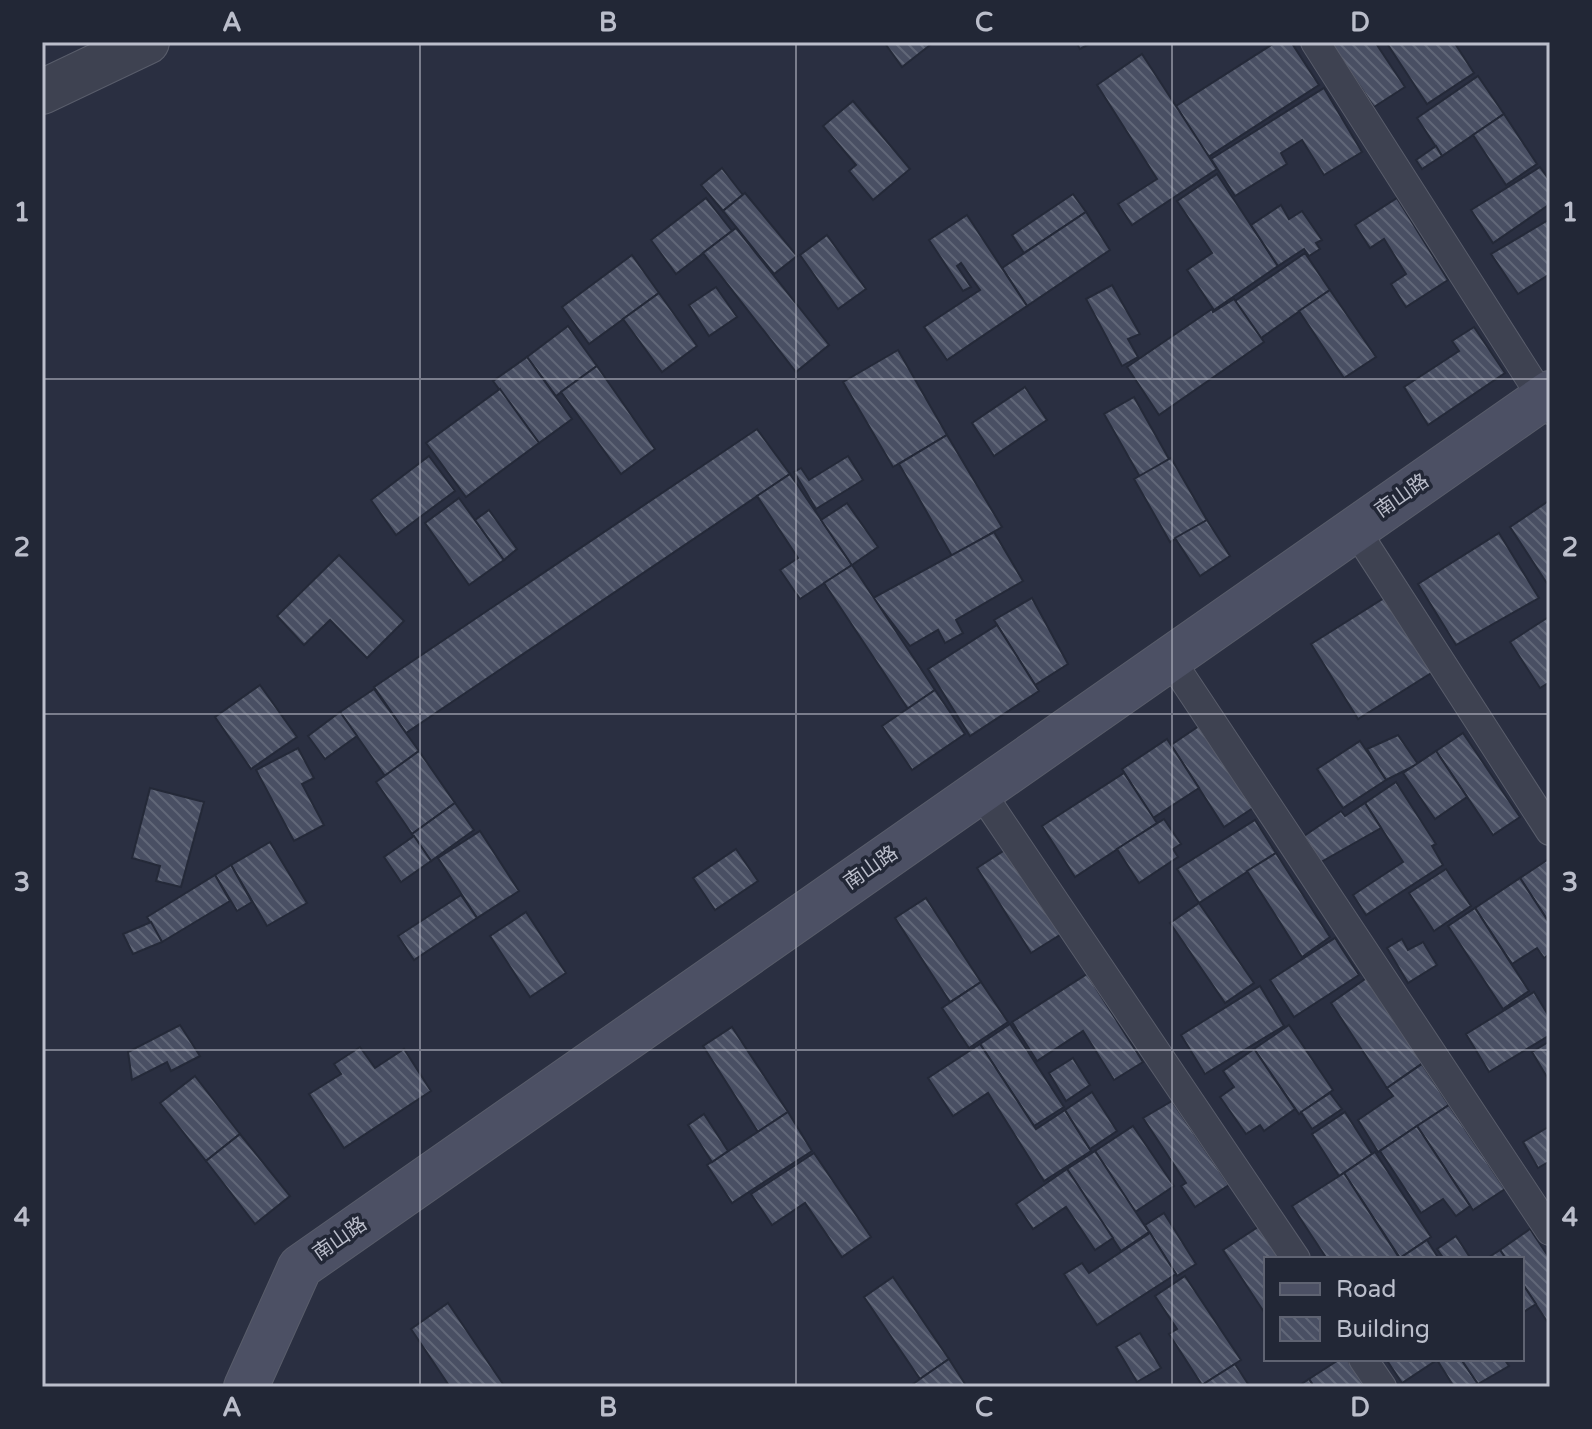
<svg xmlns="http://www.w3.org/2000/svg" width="1592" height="1429" viewBox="0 0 1592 1429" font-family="'Varela Round','Noto Sans SC',sans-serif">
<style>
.building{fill:url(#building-back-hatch);stroke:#242938;stroke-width:2}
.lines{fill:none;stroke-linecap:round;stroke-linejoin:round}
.lane-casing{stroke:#595d6b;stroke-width:30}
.street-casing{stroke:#595d6b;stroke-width:46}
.secondary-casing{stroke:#595d6b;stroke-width:46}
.lane{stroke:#3e4251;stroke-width:28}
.street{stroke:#3e4251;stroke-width:44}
.secondary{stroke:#4c5064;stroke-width:44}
.grid{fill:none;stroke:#bbbecb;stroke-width:2;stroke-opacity:0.55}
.labels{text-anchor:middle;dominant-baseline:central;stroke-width:7;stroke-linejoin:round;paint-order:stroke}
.street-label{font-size:20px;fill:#bbbecb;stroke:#222736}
.neatline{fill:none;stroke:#bbbecb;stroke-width:3}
.grid-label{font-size:26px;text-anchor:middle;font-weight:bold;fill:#bbbecb}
</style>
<defs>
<pattern id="building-back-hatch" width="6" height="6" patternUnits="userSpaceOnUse" patternTransform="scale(2)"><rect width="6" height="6" fill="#494f63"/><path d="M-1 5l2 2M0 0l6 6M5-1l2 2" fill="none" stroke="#616778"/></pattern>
</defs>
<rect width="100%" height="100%" fill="#2a2f41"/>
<!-- building -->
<g class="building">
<polygon points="884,42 934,42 902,67"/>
<polygon points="1076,42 1093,42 1080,49"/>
<polygon points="1276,42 1291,42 1319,85 1208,157 1176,106"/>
<polygon points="1337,42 1375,42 1405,87 1374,107 1332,45"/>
<polygon points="1386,42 1454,42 1474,73 1427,104"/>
<polygon points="1142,54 1217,169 1132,225 1118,204 1157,179 1097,85"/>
<polygon points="1478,76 1504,114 1442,156 1417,118"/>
<polygon points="1324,88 1362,152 1324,175 1302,140 1281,153 1287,164 1235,196 1211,159"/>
<polygon points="853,101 910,169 873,200 849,171 856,165 823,126"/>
<polygon points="1504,114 1537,164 1506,185 1473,135"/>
<polygon points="1436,146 1442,156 1422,169 1416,160"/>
<polygon points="1540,167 1550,181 1550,204 1493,243 1471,210"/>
<polygon points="722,168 743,195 723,211 701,185"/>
<polygon points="1217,174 1278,266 1214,310 1187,270 1212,253 1177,201"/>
<polygon points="745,193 797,256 774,274 723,211"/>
<polygon points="1073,194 1086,212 1024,253 1012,235"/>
<polygon points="706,198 732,231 676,274 651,240"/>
<polygon points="1397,198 1448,280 1406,307 1391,284 1406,274 1384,239 1370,248 1355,225"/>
<polygon points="1281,205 1289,219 1302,211 1322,240 1316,243 1320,249 1309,256 1304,249 1278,266 1251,225"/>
<polygon points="1086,212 1110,250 1027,306 1002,268"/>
<polygon points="967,215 1027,306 947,360 924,327 980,290 961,263 957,266 971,287 963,291 929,240"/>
<polygon points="1550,219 1550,274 1518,294 1491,254"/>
<polygon points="736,228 829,345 796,372 703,253"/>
<polygon points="827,235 866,289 838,309 800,255"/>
<polygon points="1305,253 1330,290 1261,338 1235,301"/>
<polygon points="632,255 659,293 589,344 562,307"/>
<polygon points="1112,285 1140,334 1128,339 1138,357 1122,366 1086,299"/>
<polygon points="716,287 737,317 709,336 689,305"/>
<polygon points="1330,290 1376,357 1344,378 1299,311"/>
<polygon points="659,293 697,346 662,372 623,319"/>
<polygon points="1234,299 1264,342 1159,415 1127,367 1212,309 1213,312"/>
<polygon points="568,326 597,366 556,396 527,357"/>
<polygon points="1474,327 1505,373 1428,425 1404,387 1459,351 1452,341"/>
<polygon points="898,350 947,435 893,467 843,382"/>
<polygon points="527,357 572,419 539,443 493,381"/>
<polygon points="597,366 655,449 621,474 561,392"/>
<polygon points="1025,387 1047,420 994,456 972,423"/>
<polygon points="500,389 539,443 466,497 426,443"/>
<polygon points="1134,397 1169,459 1140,477 1104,414"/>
<polygon points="757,429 790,474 406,733 374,687"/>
<polygon points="947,435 1002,527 952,556 899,464"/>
<polygon points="429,456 455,491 396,535 371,500"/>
<polygon points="848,456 863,480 816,509 794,472 801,468 809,480"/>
<polygon points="1171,458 1207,520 1170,542 1134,479"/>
<polygon points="790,474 852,565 800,599 780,570 798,558 757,496"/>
<polygon points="459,498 504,560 469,585 425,523"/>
<polygon points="1550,500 1550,588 1510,527"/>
<polygon points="847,503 878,547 852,565 821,520"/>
<polygon points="489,510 517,549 504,560 475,520"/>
<polygon points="1207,520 1230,556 1200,576 1175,538"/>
<polygon points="994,532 1023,581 956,620 963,633 945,643 938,630 910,646 873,598"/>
<polygon points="1499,533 1539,598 1456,645 1418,584"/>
<polygon points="339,555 404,621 367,658 330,620 304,645 277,616"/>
<polygon points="852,565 935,690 908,709 824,583"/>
<polygon points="1389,595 1436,670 1358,719 1311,644"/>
<polygon points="1032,598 1068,664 1035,685 994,620"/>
<polygon points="1550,616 1550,682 1540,688 1510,642"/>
<polygon points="997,625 1039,691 970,736 928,669"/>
<polygon points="260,685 297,737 251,769 215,717"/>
<polygon points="374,689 419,751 385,776 340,712"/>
<polygon points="935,690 965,734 912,770 882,726"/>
<polygon points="340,712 357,736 325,759 308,736"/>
<polygon points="1199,726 1253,808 1224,827 1171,745"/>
<polygon points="1463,733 1520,817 1493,835 1436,751"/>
<polygon points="1398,735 1418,764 1386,780 1367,749"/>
<polygon points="1167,739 1199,788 1153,818 1122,769"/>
<polygon points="1360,741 1386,780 1343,808 1317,769"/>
<polygon points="298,748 314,778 302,784 324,825 294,841 256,770"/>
<polygon points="419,751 455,803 412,834 376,782"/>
<polygon points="1436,751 1467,797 1435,819 1403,773"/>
<polygon points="1124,773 1157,823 1075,877 1042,826"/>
<polygon points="1396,782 1436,844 1432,846 1443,865 1366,915 1353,895 1403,862 1365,803"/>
<polygon points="150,788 204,802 181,887 156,881 160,866 132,858"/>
<polygon points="455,803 474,830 431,861 412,834"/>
<polygon points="1365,803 1381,828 1321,862 1304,836 1341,811 1345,816"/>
<polygon points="1164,819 1181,844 1173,849 1178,857 1139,883 1117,849"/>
<polygon points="1255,820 1276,853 1199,903 1177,869"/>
<polygon points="480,831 519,891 477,918 438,858"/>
<polygon points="414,836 431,861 401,882 384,857"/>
<polygon points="270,842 307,903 267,926 231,865"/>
<polygon points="1008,848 1063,933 1031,953 977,868"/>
<polygon points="736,849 758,881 715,910 693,878"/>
<polygon points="1276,853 1330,937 1302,957 1247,871"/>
<polygon points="1550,858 1550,924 1520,878"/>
<polygon points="231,865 252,902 237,911 215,875"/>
<polygon points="1446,869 1471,906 1434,931 1409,893"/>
<polygon points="215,875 230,901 162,942 147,917"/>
<polygon points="1520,878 1550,924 1550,954 1544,958 1537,948 1512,964 1475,908"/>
<polygon points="461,895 477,918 414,960 398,936"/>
<polygon points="926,898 981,982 950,1002 895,918"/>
<polygon points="1199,903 1254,983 1225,1003 1170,923"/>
<polygon points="1475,908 1529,991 1503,1009 1448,926"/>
<polygon points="526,912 566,973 530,997 490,936"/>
<polygon points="151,922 162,942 133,954 123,934"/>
<polygon points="1335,938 1359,975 1294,1017 1270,980"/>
<polygon points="1402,939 1408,950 1423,942 1437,965 1408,983 1387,948"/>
<polygon points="1087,974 1143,1062 1114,1080 1083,1031 1037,1061 1012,1022"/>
<polygon points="1368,977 1424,1062 1387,1088 1331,1003"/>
<polygon points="981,982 1008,1022 969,1048 942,1008"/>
<polygon points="1260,986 1284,1026 1205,1074 1181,1035"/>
<polygon points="1534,992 1550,1018 1550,1035 1489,1072 1466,1034"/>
<polygon points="1010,1024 1064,1107 1034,1126 980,1044"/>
<polygon points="180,1025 200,1056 171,1071 167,1062 132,1080 128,1052"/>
<polygon points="1289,1025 1333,1090 1299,1114 1254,1049"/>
<polygon points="732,1027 788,1112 758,1132 703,1046"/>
<polygon points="1550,1041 1550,1082 1532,1052"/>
<polygon points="980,1044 1036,1129 1065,1110 1091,1151 1044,1181 988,1093 953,1116 928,1078"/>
<polygon points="360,1047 375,1068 404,1049 431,1091 344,1148 309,1094 341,1074 334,1064"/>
<polygon points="1254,1049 1295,1109 1264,1131 1260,1125 1246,1134 1220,1097 1234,1087 1223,1071"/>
<polygon points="1073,1058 1090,1085 1066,1101 1049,1073"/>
<polygon points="1422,1064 1449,1105 1378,1152 1358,1120 1393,1096 1387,1088"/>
<polygon points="195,1076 240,1134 206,1161 160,1103"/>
<polygon points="1092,1092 1117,1131 1090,1149 1065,1110"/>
<polygon points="1330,1093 1342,1109 1312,1129 1301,1112"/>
<polygon points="1172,1101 1229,1185 1195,1207 1181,1186 1186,1183 1143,1118"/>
<polygon points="1449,1105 1505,1189 1473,1210 1417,1126"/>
<polygon points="788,1112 812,1151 732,1203 707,1165"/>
<polygon points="1345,1112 1372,1154 1339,1176 1312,1134"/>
<polygon points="704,1114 728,1151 712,1162 688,1125"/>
<polygon points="1133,1126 1174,1186 1135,1212 1095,1151"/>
<polygon points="1417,1126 1470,1206 1456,1216 1443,1199 1421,1213 1380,1151"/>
<polygon points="1550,1126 1550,1161 1538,1168 1523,1142"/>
<polygon points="240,1134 290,1196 255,1224 206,1161"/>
<polygon points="1095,1151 1149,1232 1121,1251 1067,1169"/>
<polygon points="1375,1152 1431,1237 1400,1258 1344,1173"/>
<polygon points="814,1153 871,1237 842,1257 805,1203 772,1225 751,1194"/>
<polygon points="1067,1169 1113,1238 1095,1250 1066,1207 1033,1229 1016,1204"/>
<polygon points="1344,1173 1398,1256 1394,1259 1327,1259 1292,1206"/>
<polygon points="1164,1213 1196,1264 1177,1276 1145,1225"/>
<polygon points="1261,1225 1284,1259 1266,1259 1266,1315 1223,1250"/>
<polygon points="1530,1229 1550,1259 1550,1326 1522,1283 1522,1259 1506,1259 1500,1250"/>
<polygon points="1150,1233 1176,1274 1097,1325 1064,1274 1082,1263 1089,1273"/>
<polygon points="1456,1236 1471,1259 1444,1259 1437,1249"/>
<polygon points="1427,1240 1439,1259 1394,1259 1400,1258"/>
<polygon points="1500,1250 1506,1259 1486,1259"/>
<polygon points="1185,1276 1241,1360 1202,1385 1169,1334 1177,1329 1155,1296"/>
<polygon points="893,1277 949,1359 920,1379 864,1297"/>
<polygon points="1522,1283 1536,1304 1522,1313"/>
<polygon points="448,1303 505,1387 450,1387 411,1329"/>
<polygon points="1140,1333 1161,1368 1137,1382 1116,1347"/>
<polygon points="949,1359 967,1387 909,1387 920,1379"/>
<polygon points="1340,1359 1347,1359 1365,1387 1314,1387 1309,1379"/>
<polygon points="1386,1359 1461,1359 1478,1384 1454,1387 1437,1360 1402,1383"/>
<polygon points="1461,1359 1504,1359 1509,1366 1478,1384"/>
<polygon points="1235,1364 1250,1387 1199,1387 1202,1385"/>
<polygon points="1309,1379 1314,1387 1297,1387"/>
</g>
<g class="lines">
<!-- lane casing -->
<g class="lane-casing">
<g id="lane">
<polyline points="1315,42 1550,410"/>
<polyline points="1355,529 1550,831"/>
<polyline points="1170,659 1550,1231"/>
<polyline points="980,791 1296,1259"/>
<polyline points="1363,1359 1382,1387"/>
</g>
</g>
<!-- street casing -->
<g class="street-casing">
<polyline id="street" points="42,92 147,42"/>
</g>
<!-- secondary casing -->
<g class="secondary-casing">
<polyline id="secondary" points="246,1387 300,1267 1550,393"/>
</g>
<!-- lane -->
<use href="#lane" class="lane"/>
<!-- street -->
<use href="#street" class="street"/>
<!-- secondary -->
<use href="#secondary" class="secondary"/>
</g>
<!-- grid -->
<path class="grid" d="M420,42V1387M796,42V1387M1172,42V1387M42,379H1550M42,714H1550M42,1050H1550"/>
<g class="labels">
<!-- street labels -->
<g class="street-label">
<text transform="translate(1402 496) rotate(-35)">南山路</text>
<text transform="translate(871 868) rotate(-35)">南山路</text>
<text transform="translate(340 1239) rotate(-35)">南山路</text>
</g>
</g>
<!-- border -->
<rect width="1592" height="1429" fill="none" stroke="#222736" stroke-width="88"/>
<!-- legend -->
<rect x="1264" y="1257" width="260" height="104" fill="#222736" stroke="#5f6372" stroke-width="2"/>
<rect x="1280" y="1283" width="40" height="12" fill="#4c5064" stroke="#5f6372" stroke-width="2"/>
<text x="1336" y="1297" font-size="24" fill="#bbbecb">Road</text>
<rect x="1280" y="1317" width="40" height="24" fill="url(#building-back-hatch)" stroke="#5f6372" stroke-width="2"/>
<text x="1336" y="1337" font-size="24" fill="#bbbecb">Building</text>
<rect x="44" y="44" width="1504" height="1341" class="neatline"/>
<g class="grid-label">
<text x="232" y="31">A</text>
<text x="608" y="31">B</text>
<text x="984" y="31">C</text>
<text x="1360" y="31">D</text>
<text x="22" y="221">1</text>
<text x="1570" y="221">1</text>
<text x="22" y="556">2</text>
<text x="1570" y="556">2</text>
<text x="22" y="891">3</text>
<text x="1570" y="891">3</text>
<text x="22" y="1226">4</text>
<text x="1570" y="1226">4</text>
<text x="232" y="1416">A</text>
<text x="608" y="1416">B</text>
<text x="984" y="1416">C</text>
<text x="1360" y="1416">D</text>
</g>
</svg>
